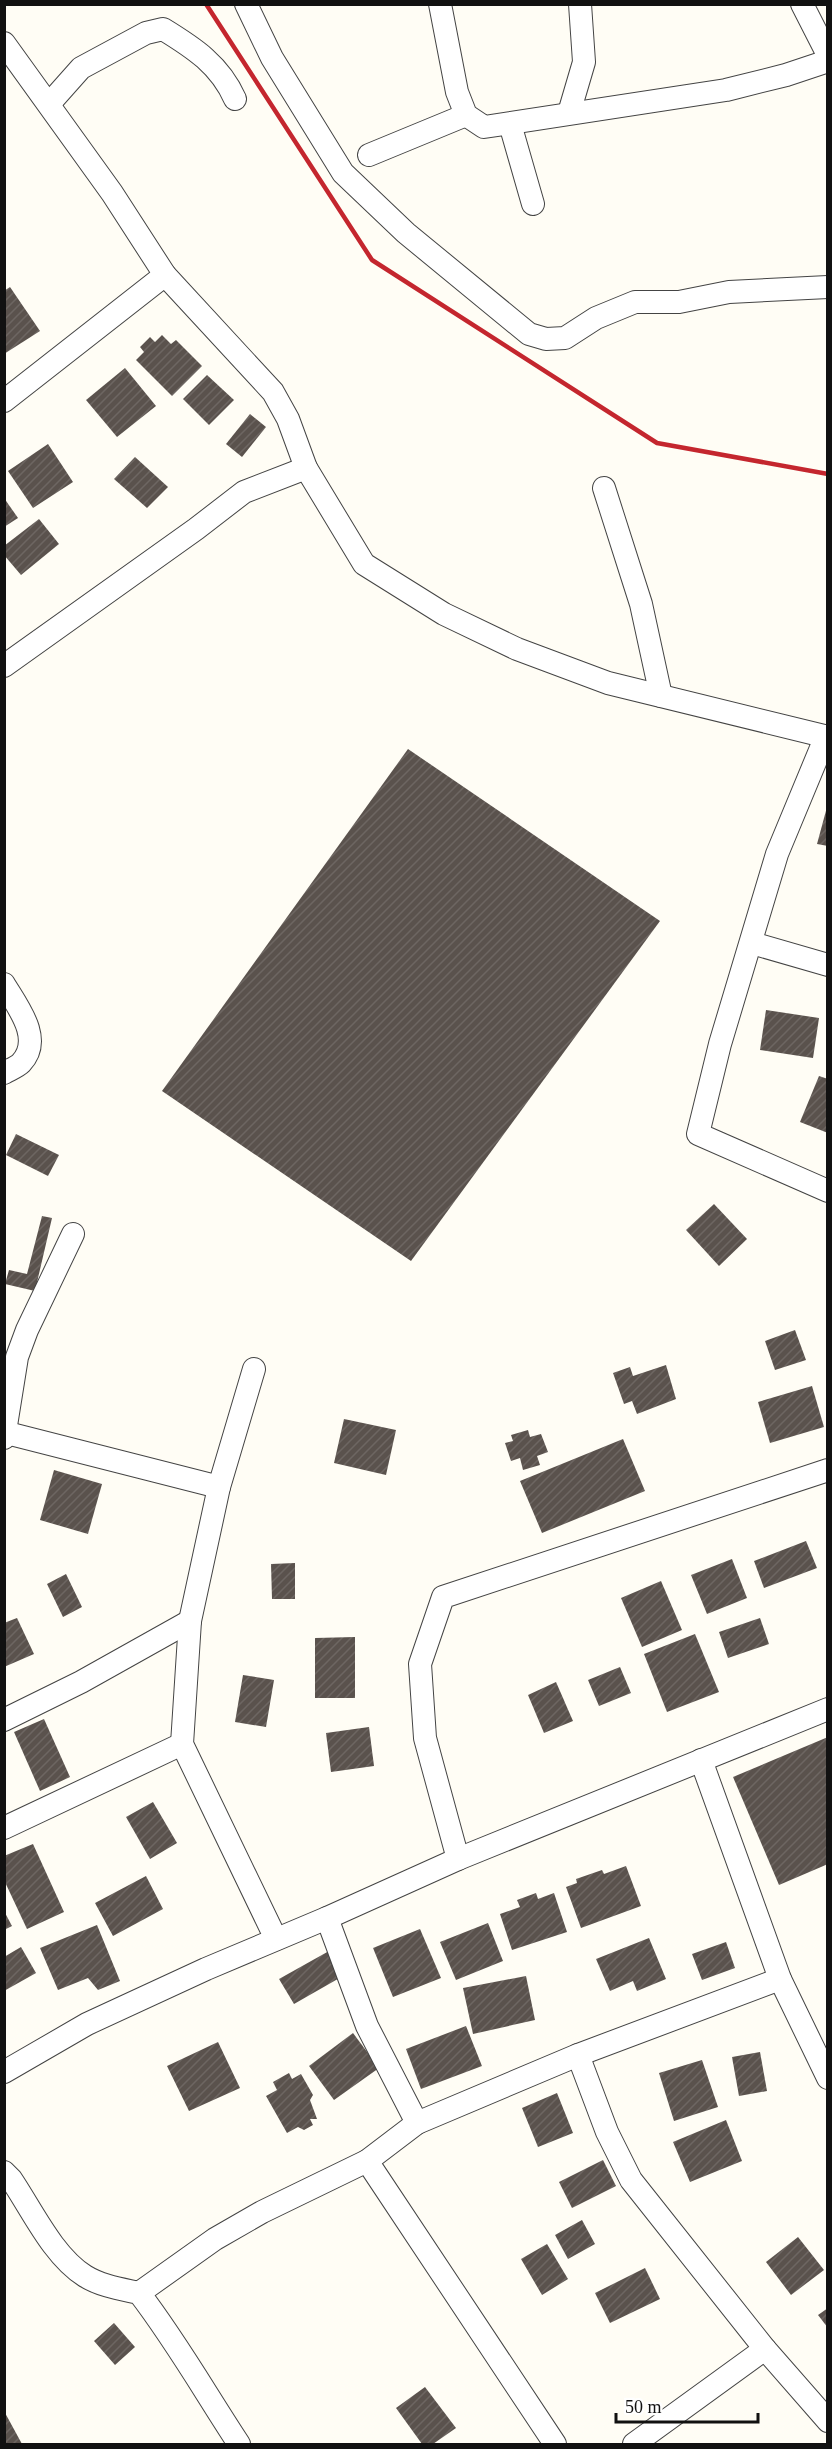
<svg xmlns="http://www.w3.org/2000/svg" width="832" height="2449" viewBox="0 0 832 2449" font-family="Georgia,serif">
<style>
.building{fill:url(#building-hatch)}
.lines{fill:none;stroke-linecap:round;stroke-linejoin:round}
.minor-casing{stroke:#444;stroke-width:24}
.minor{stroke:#fff;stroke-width:22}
.rail{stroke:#c4262e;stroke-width:4.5}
</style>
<defs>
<pattern id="building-hatch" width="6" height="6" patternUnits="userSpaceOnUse" patternTransform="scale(1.5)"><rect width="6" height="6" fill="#5a524d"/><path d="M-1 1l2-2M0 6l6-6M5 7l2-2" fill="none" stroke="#6d6662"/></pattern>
</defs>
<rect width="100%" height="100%" fill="#fffdf5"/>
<!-- building -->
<g class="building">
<polygon points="10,287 40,331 4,354 4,291"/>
<polygon points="162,335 171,344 176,340 202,366 172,396 136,360 144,352 140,347 150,337 155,342"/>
<polygon points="125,368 156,406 117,437 86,400"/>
<polygon points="207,375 234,400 209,425 183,399"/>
<polygon points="250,414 266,427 242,457 226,444"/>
<polygon points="48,444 73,482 33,508 8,471"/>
<polygon points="135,457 168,487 147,508 114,479"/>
<polygon points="4,498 18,518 4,527"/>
<polygon points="39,519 59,544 21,575 4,555 4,546"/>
<polygon points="408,749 660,921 411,1261 162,1091"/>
<polygon points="827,807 828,807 828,846 817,844"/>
<polygon points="766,1010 819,1018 813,1058 760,1050"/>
<polygon points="819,1076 828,1079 828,1133 800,1122"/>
<polygon points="16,1134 59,1155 48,1176 6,1155"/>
<polygon points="714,1204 747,1239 719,1266 686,1230"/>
<polygon points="42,1216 52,1218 35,1291 5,1284 9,1270 27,1274"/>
<polygon points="795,1330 806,1360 775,1370 765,1341"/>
<polygon points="666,1365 676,1399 637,1414 632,1401 624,1404 613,1373 630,1367 633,1376"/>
<polygon points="812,1386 824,1427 770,1443 758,1402"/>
<polygon points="344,1419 396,1430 386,1475 334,1463"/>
<polygon points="528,1430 530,1437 541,1434 548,1452 537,1456 540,1465 523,1470 520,1458 511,1461 505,1443 513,1441 511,1435"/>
<polygon points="623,1439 645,1491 542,1533 520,1481"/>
<polygon points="54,1470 102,1484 88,1534 40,1520"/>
<polygon points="806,1541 817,1568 764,1588 754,1561"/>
<polygon points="732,1559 747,1598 707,1614 691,1575"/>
<polygon points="295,1563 295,1599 272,1599 271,1564"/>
<polygon points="66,1574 82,1607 63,1617 47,1584"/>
<polygon points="661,1581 682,1630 642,1647 621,1598"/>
<polygon points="17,1618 34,1654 4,1667 4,1623"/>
<polygon points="760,1618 769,1644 728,1658 719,1632"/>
<polygon points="695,1634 719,1692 667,1712 644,1654"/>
<polygon points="355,1637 355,1698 315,1698 315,1638"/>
<polygon points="620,1667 631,1693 599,1706 588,1680"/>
<polygon points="243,1675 274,1680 266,1727 235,1722"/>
<polygon points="556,1682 573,1721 544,1733 528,1695"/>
<polygon points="44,1719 70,1777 40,1791 14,1732"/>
<polygon points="369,1727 374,1766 331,1772 326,1733"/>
<polygon points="828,1737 828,1864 779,1885 733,1777"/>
<polygon points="153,1802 177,1843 150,1859 126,1817"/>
<polygon points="33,1844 64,1912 27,1929 4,1880 4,1856"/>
<polygon points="626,1866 641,1906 581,1928 566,1887 577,1883 576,1879 602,1870 604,1874"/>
<polygon points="146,1876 163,1909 113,1936 95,1903"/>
<polygon points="536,1893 538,1899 554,1893 567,1932 512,1950 500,1914 520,1907 517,1900"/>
<polygon points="4,1911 12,1926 4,1930"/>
<polygon points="488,1923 503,1961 456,1980 440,1942"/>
<polygon points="97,1925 120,1981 98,1990 88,1978 58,1990 40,1948"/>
<polygon points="420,1929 441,1978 393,1997 373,1948"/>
<polygon points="649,1938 666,1979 637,1991 633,1981 610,1991 596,1959"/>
<polygon points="726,1942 735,1968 702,1980 692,1954"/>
<polygon points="21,1947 36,1973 4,1991 4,1957"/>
<polygon points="329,1951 343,1976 294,2004 279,1979"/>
<polygon points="526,1976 535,2020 473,2034 463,1988"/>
<polygon points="466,2026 482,2066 421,2089 406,2049"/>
<polygon points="353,2033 379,2068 334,2100 309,2066"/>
<polygon points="218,2042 240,2088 189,2111 167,2066"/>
<polygon points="760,2052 767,2091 739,2096 732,2057"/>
<polygon points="702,2060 718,2107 674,2121 659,2073"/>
<polygon points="289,2073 292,2079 301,2074 313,2095 310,2100 317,2119 310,2119 313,2125 304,2130 298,2127 287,2133 266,2096 277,2090 273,2082"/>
<polygon points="557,2093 573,2133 538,2147 522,2108"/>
<polygon points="726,2120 742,2161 690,2182 673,2142"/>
<polygon points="603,2160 616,2186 572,2208 559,2182"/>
<polygon points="582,2220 595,2244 568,2259 555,2235"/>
<polygon points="798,2237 824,2270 791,2295 766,2262"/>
<polygon points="547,2244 568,2279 542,2295 521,2259"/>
<polygon points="645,2268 660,2299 610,2323 595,2293"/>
<polygon points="828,2308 828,2328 818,2315"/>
<polygon points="114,2323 135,2347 115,2365 94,2341"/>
<polygon points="425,2387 456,2428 433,2444 422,2444 396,2408"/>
<polygon points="4,2411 22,2444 4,2444"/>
</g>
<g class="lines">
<!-- minor casing -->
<g class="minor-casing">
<g id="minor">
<polyline points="246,4 272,58 343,173 406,233 529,334 546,339 565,338 596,318 635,302 679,302 729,292 828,287"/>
<polyline points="440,4 457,92 466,115 484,127 726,90 786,75 828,61"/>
<polyline points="802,4 828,55"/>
<polyline points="4,43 112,193 165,275 273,392 288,419 306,468"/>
<path d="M49,104L81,68L146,33L163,29C194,48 220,65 235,99"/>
<polyline points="569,113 584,62 580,4"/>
<polyline points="510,124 533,204"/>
<polyline points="369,155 466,115"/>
<polyline points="4,401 165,275"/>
<polyline points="604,488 641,604 661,696"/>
<polyline points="4,666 196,529 244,492 306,468 364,564 444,614 517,649 608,683 828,737"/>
<polyline points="826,736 777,854 720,1044 698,1134 828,1191"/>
<polyline points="752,943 828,965"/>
<path d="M4,984C17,1006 44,1039 21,1063C17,1067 9,1070 4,1073"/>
<polyline points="254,1369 219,1487 190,1621 182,1744 276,1939"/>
<polyline points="7,1433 219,1487"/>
<polyline points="4,1438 17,1357 27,1330 73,1234"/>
<polyline points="4,1720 81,1682 190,1621"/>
<polyline points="701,1760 780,1979 828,2078"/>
<polyline points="4,1828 182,1744"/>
<polyline points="458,1859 425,1738 420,1664 443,1597 828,1470"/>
<polyline points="327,1918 367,2026 417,2123"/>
<polyline points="578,2055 607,2132 631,2180 765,2349 828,2421"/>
<polyline points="4,2072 87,2024 206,1969 327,1918 458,1859 828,1709"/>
<polyline points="367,2161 555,2444"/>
<path d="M4,2172L11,2179C32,2210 53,2256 85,2276C101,2286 121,2289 139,2293C176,2341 206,2394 239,2444"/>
<polyline points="139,2293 215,2239 262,2212 367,2161 417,2123 578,2055 780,1979"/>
<polyline points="634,2444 765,2349"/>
</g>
</g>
<!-- minor -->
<use href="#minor" class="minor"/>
<!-- rail -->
<polyline class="rail" points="206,4 372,260 657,443 828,474"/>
</g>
<!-- border -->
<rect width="832" height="2449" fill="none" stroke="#111111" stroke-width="12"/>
<!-- scale -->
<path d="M616 2413v9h142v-9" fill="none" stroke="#111111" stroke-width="3"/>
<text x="625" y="2413" font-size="18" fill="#111111" stroke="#ffffff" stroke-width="4.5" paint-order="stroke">50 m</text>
</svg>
